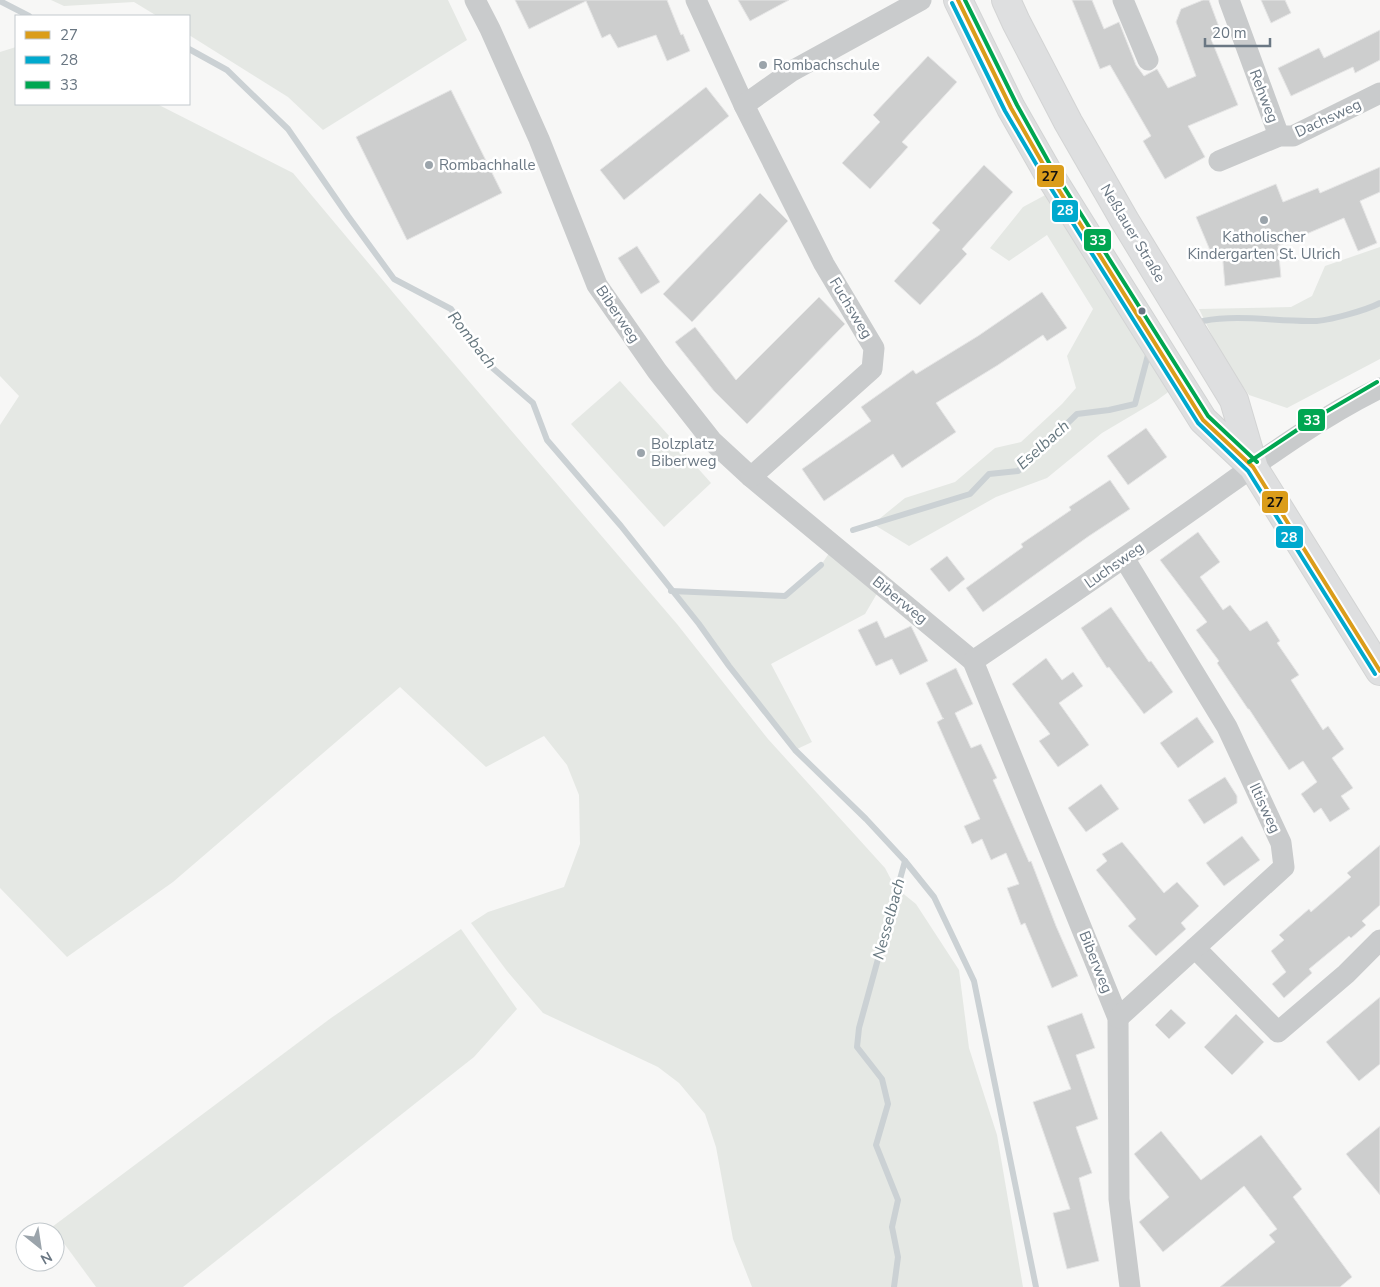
<svg xmlns="http://www.w3.org/2000/svg" width="1380" height="1287" viewBox="0 0 1380 1287" font-family="'Nunito Sans',sans-serif">
<style>
.green{fill:#e5e8e4}
.lines{fill:none;stroke-linecap:round;stroke-linejoin:round}
.stream{stroke:#cbd1d4;stroke-width:6}
.building{fill:#cdcece;stroke:#e6e6e6}
.major-casing{stroke:#d3d4d4;stroke-width:30}
.minor{stroke:#c9cbcc;stroke-width:21}
.major{stroke:#dedfe0;stroke-width:28}
.bus-1-casing{stroke:#fff;stroke-width:8}
.bus-2-casing{stroke:#fff;stroke-width:8}
.bus-3-casing{stroke:#fff;stroke-width:8}
.bus-1{stroke:#db9d1a;stroke-width:4}
.bus-2{stroke:#00a9ce;stroke-width:4}
.bus-3{stroke:#00a651;stroke-width:4}
.poi-dot{fill:#9ba4ab;stroke:#fff;stroke-width:2}
.bus-dot{fill:#6a7783;stroke:#fff;stroke-width:2}
.labels{text-anchor:middle;dominant-baseline:central;stroke-width:5;stroke-linejoin:round;paint-order:stroke}
.poi-label{font-size:15px;fill:#6a7783;stroke:#fff;text-anchor:start}
.street-label{font-size:15px;fill:#6a7783;stroke:#fff}
.water-label{font-size:16px;font-style:italic;fill:#66777f;stroke:#fff}
.line-badge{stroke:#fff;stroke-width:2}
.badge-label{font-size:14px;text-anchor:middle;font-weight:bold;fill:#fff}
.pale-badge-label{font-size:14px;text-anchor:middle;font-weight:bold;fill:#111}
</style>
<rect width="100%" height="100%" fill="#f7f7f6"/>
<!-- green -->
<g class="green">
<polygon points="51,0 448,0 467,40 323,130 288,97 189,35 189,16 157,16 134,2 64,6"/>
<polygon points="16,47 16,104 157,104 293,173 396,296 677,624 768,739 885,868 895,887 916,904 959,970 969,1048 997,1135 1023,1287 752,1287 733,1239 716,1147 705,1114 679,1083 658,1067 543,1013 507,971 471,923 488,912 564,887 580,844 579,795 567,765 544,736 486,767 400,687 173,882 67,957 0,888 0,425 19,396 0,376 0,52"/>
<polygon points="1049,193 1171,390 1156,401 1102,433 1047,478 996,497 909,546 873,524 905,498 955,482 995,448 1021,442 1062,404 1076,388 1067,356 1093,309 1047,235 1009,261 990,248 1023,207"/>
<polygon points="1380,247 1380,359 1287,408 1249,395 1225,362 1199,309 1291,307 1312,296 1325,266"/>
<polygon points="620,381 711,483 664,527 571,424"/>
<polygon points="834,546 882,585 865,614 771,664 812,742 795,750 729,666 699,624 671,591 785,596 821,565"/>
<polygon points="461,929 517,1009 474,1057 183,1287 96,1287 52,1227 331,1018"/>
</g>
<g class="lines">
<!-- stream -->
<g class="stream">
<polyline points="0,1 29,16"/>
<polyline points="189,49 227,70 288,129 348,216 394,279 451,309 488,364 533,403 547,440 621,526 699,624 729,666 795,750 866,819 905,861 859,1028 857,1047 882,1079 888,1104 876,1145 898,1200 892,1227 898,1257 894,1287"/>
<path d="M1203,321C1240,314 1277,322 1314,321C1328,321 1367,310 1380,303"/>
<polyline points="853,530 970,494 989,474 1018,471 1077,414 1109,410 1135,404 1148,355"/>
<polyline points="671,591 785,596 821,565"/>
<polyline points="905,861 934,897 974,981 1036,1287"/>
</g>
</g>
<!-- building -->
<g class="building">
<polygon points="515,0 667,0 681,35 683,34 690,51 667,61 656,35 618,48 610,34 602,38 586,1 529,29"/>
<polygon points="738,0 789,0 750,21"/>
<polygon points="1072,0 1092,0 1104,29 1119,22 1136,65 1144,76 1157,69 1168,88 1196,76 1176,22 1181,9 1203,0 1209,0 1222,35 1211,39 1238,105 1188,126 1205,157 1165,179 1143,141 1151,136 1110,65 1100,69"/>
<polygon points="1261,0 1285,0 1291,13 1271,23"/>
<polygon points="1380,30 1380,60 1355,73 1353,67 1291,96 1278,68 1319,48 1324,58"/>
<polygon points="928,56 957,82 902,142 908,147 870,189 842,163 880,122 873,115"/>
<polygon points="706,87 729,116 624,200 600,170"/>
<polygon points="451,90 502,193 407,240 356,137"/>
<polygon points="984,165 1013,192 962,249 967,254 920,305 894,281 940,230 932,223"/>
<polygon points="1380,167 1380,192 1360,201 1377,243 1358,251 1344,218 1278,246 1281,277 1225,286 1222,251 1212,255 1196,217 1276,184 1283,202 1318,188 1320,193"/>
<polygon points="760,193 788,221 692,322 663,294"/>
<polygon points="637,246 660,282 641,294 618,258"/>
<polygon points="1042,292 1067,328 1047,341 1043,335 998,365 936,403 956,432 902,468 893,454 824,501 802,469 871,421 861,407 913,370 916,374 978,336"/>
<polygon points="819,297 845,324 747,424 714,391 675,342 695,327 736,380"/>
<polygon points="1146,428 1167,457 1128,485 1107,456"/>
<polygon points="1110,480 1130,509 1089,536 983,612 966,588 1023,547 1021,544 1071,510 1069,507"/>
<polygon points="1198,532 1220,562 1200,577 1223,610 1230,605 1250,631 1267,621 1280,641 1277,643 1299,675 1291,680 1323,730 1328,726 1344,749 1332,758 1353,788 1341,796 1350,809 1330,822 1321,808 1314,813 1301,794 1317,782 1303,761 1289,770 1249,709 1248,709 1217,663 1219,661 1196,630 1207,622 1160,560"/>
<polygon points="947,556 965,579 949,592 930,569"/>
<polygon points="1111,607 1149,662 1151,661 1173,692 1144,714 1109,667 1107,668 1081,628"/>
<polygon points="877,621 885,638 911,626 928,661 900,675 892,659 876,666 858,630"/>
<polygon points="1046,658 1062,680 1073,672 1083,686 1059,703 1089,745 1058,767 1039,741 1050,734 1012,684"/>
<polygon points="956,668 973,704 955,713 971,748 981,744 997,778 993,780 1029,862 1031,861 1056,926 1078,976 1052,988 1025,923 1021,925 1007,888 1019,884 1006,853 991,860 982,839 972,844 964,826 980,819 937,722 944,718 943,719 926,683"/>
<polygon points="1197,717 1214,742 1178,768 1160,743"/>
<polygon points="1225,777 1237,796 1237,803 1204,824 1188,800"/>
<polygon points="1101,784 1119,809 1086,832 1068,808"/>
<polygon points="1242,836 1260,860 1224,886 1206,863"/>
<polygon points="1122,842 1164,893 1177,882 1199,906 1181,923 1186,929 1156,956 1128,926 1136,919 1096,870 1107,861 1102,854"/>
<polygon points="1380,845 1380,905 1362,921 1366,925 1351,938 1349,936 1309,969 1312,973 1284,998 1272,984 1286,972 1271,951 1284,940 1279,935 1309,909 1311,912 1351,877 1347,873"/>
<polygon points="1380,997 1380,1064 1359,1081 1326,1042"/>
<polygon points="1171,1009 1186,1023 1169,1039 1155,1025"/>
<polygon points="1082,1013 1095,1048 1076,1055 1098,1119 1076,1127 1092,1173 1079,1178 1099,1261 1067,1269 1053,1213 1070,1209 1033,1102 1071,1089 1047,1026"/>
<polygon points="1236,1014 1264,1042 1232,1075 1204,1047"/>
<polygon points="1380,1126 1380,1195 1346,1154"/>
<polygon points="1161,1131 1201,1180 1261,1135 1302,1189 1293,1197 1352,1277 1340,1287 1220,1287 1275,1242 1269,1235 1277,1229 1244,1186 1163,1252 1139,1222 1169,1197 1134,1154"/>
</g>
<g class="lines">
<!-- major casing -->
<g class="major-casing">
<g id="major">
<polyline points="958,0 1011,108 1047,171 1097,251 1203,420 1253,467 1380,671"/>
<polyline points="1006,0 1016,22 1068,122 1125,221 1234,400 1253,465"/>
</g>
</g>
<!-- minor -->
<g class="minor">
<polyline points="475,0 490,29 539,139 597,285 657,371 712,441 751,477 973,661 1118,1018 1119,1199 1130,1287"/>
<polyline points="696,0 744,105 824,264 874,348 872,369 751,477"/>
<polyline points="1123,0 1148,60"/>
<polyline points="1229,0 1279,136"/>
<polyline points="744,105 792,71 921,0"/>
<polyline points="1219,161 1279,136 1293,136 1380,93"/>
<path d="M973,661C1047,611 1120,561 1192,510C1253,467 1313,421 1380,388"/>
<polyline points="1195,948 1278,1032 1346,974 1380,940"/>
<polyline points="1118,1018 1284,867 1281,843 1227,727 1124,558"/>
</g>
<!-- major -->
<use href="#major" class="major"/>
<!-- bus-1 casing -->
<g class="bus-1-casing">
<polyline id="bus-1" points="958,0 1011,108 1047,171 1203,420 1253,467 1380,671"/>
</g>
<!-- bus-2 casing -->
<g class="bus-2-casing">
<polyline id="bus-2" points="952,3 1005,111 1042,174 1198,423 1248,471 1375,674"/>
</g>
<!-- bus-3 casing -->
<g class="bus-3-casing">
<g id="bus-3">
<polyline points="965,0 1017,105 1052,168 1208,416 1257,462"/>
<polyline points="1249,462 1312,420 1377,382"/>
</g>
</g>
<!-- bus-1 -->
<use href="#bus-1" class="bus-1"/>
<!-- bus-2 -->
<use href="#bus-2" class="bus-2"/>
<!-- bus-3 -->
<use href="#bus-3" class="bus-3"/>
</g>
<!-- markers -->
<g class="poi-dot">
<circle cx="763" cy="65" r="5"/>
<circle cx="429" cy="165" r="5"/>
<circle cx="1264" cy="220" r="5"/>
<circle cx="641" cy="453" r="5"/>
</g>
<circle class="bus-dot" cx="1142" cy="311" r="4.5"/>
<g class="labels">
<!-- poi labels -->
<g class="poi-label">
<text x="773" y="65">Rombachschule</text>
<text x="439" y="165">Rombachhalle</text>
<text x="1264" y="237" text-anchor="middle">Katholischer<tspan x="1264" dy="17">Kindergarten St. Ulrich</tspan></text>
<text x="651" y="444">Bolzplatz<tspan x="651" dy="17">Biberweg</tspan></text>
</g>
<!-- street labels -->
<g class="street-label">
<text transform="translate(1264 96) rotate(69)">Rehweg</text>
<text transform="translate(1328 118) rotate(-25)">Dachsweg</text>
<text transform="translate(1133 233) rotate(59)">Neßlauer Straße</text>
<text transform="translate(851 308) rotate(59)">Fuchsweg</text>
<text transform="translate(618 314) rotate(56)">Biberweg</text>
<text transform="translate(1114 565) rotate(-35)">Luchsweg</text>
<text transform="translate(900 600) rotate(39)">Biberweg</text>
<text transform="translate(1265 808) rotate(65)">Iltisweg</text>
<text transform="translate(1096 962) rotate(68)">Biberweg</text>
</g>
<!-- water labels -->
<g class="water-label">
<text transform="translate(472 340) rotate(52)">Rombach</text>
<text transform="translate(1043 445) rotate(-42)">Eselbach</text>
<text transform="translate(889 919) rotate(-75)">Nesselbach</text>
</g>
</g>
<g class="line-badge">
<rect x="1036" y="164" width="29" height="24" rx="5" fill="#db9d1a"/>
<rect x="1051" y="199" width="28" height="24" rx="5" fill="#00a9ce"/>
<rect x="1083" y="228" width="29" height="24" rx="5" fill="#00a651"/>
<rect x="1297" y="408" width="29" height="24" rx="5" fill="#00a651"/>
<rect x="1261" y="490" width="28" height="24" rx="5" fill="#db9d1a"/>
<rect x="1275" y="525" width="29" height="24" rx="5" fill="#00a9ce"/>
</g>
<g class="badge-label">
<text x="1065" y="215">28</text>
<text x="1098" y="245">33</text>
<text x="1312" y="425">33</text>
<text x="1289" y="542">28</text>
</g>
<g class="pale-badge-label">
<text x="1050" y="181">27</text>
<text x="1275" y="507">27</text>
</g>
<!-- legend -->
<rect x="15" y="15" width="175" height="90" fill="#ffffff" stroke="#c3c9cd"/>
<rect x="25" y="31" width="25" height="8" fill="#db9d1a" stroke="#c3c9cd"/>
<text x="60" y="40" font-size="15" fill="#6a7783">27</text>
<rect x="25" y="56" width="25" height="8" fill="#00a9ce" stroke="#c3c9cd"/>
<text x="60" y="65" font-size="15" fill="#6a7783">28</text>
<rect x="25" y="81" width="25" height="8" fill="#00a651" stroke="#c3c9cd"/>
<text x="60" y="90" font-size="15" fill="#6a7783">33</text>
<!-- north arrow -->
<g transform="translate(40 1247) rotate(150)"><circle r="24" fill="#ffffff" stroke="#c3c9cd"/>
<path d="M0-4L9 19L0 12L-9 19Z" fill="#9ba4ab"/>
<text y="-8" font-size="14" font-weight="bold" text-anchor="middle" fill="#6a7783">N</text>
</g>
<!-- scale -->
<path d="M1205 38v8h65v-8" fill="none" stroke="#6a7783" stroke-width="2.5"/>
<text x="1212" y="38" font-size="15" fill="#6a7783" stroke="#ffffff" stroke-width="4" paint-order="stroke">20 m</text>
</svg>
